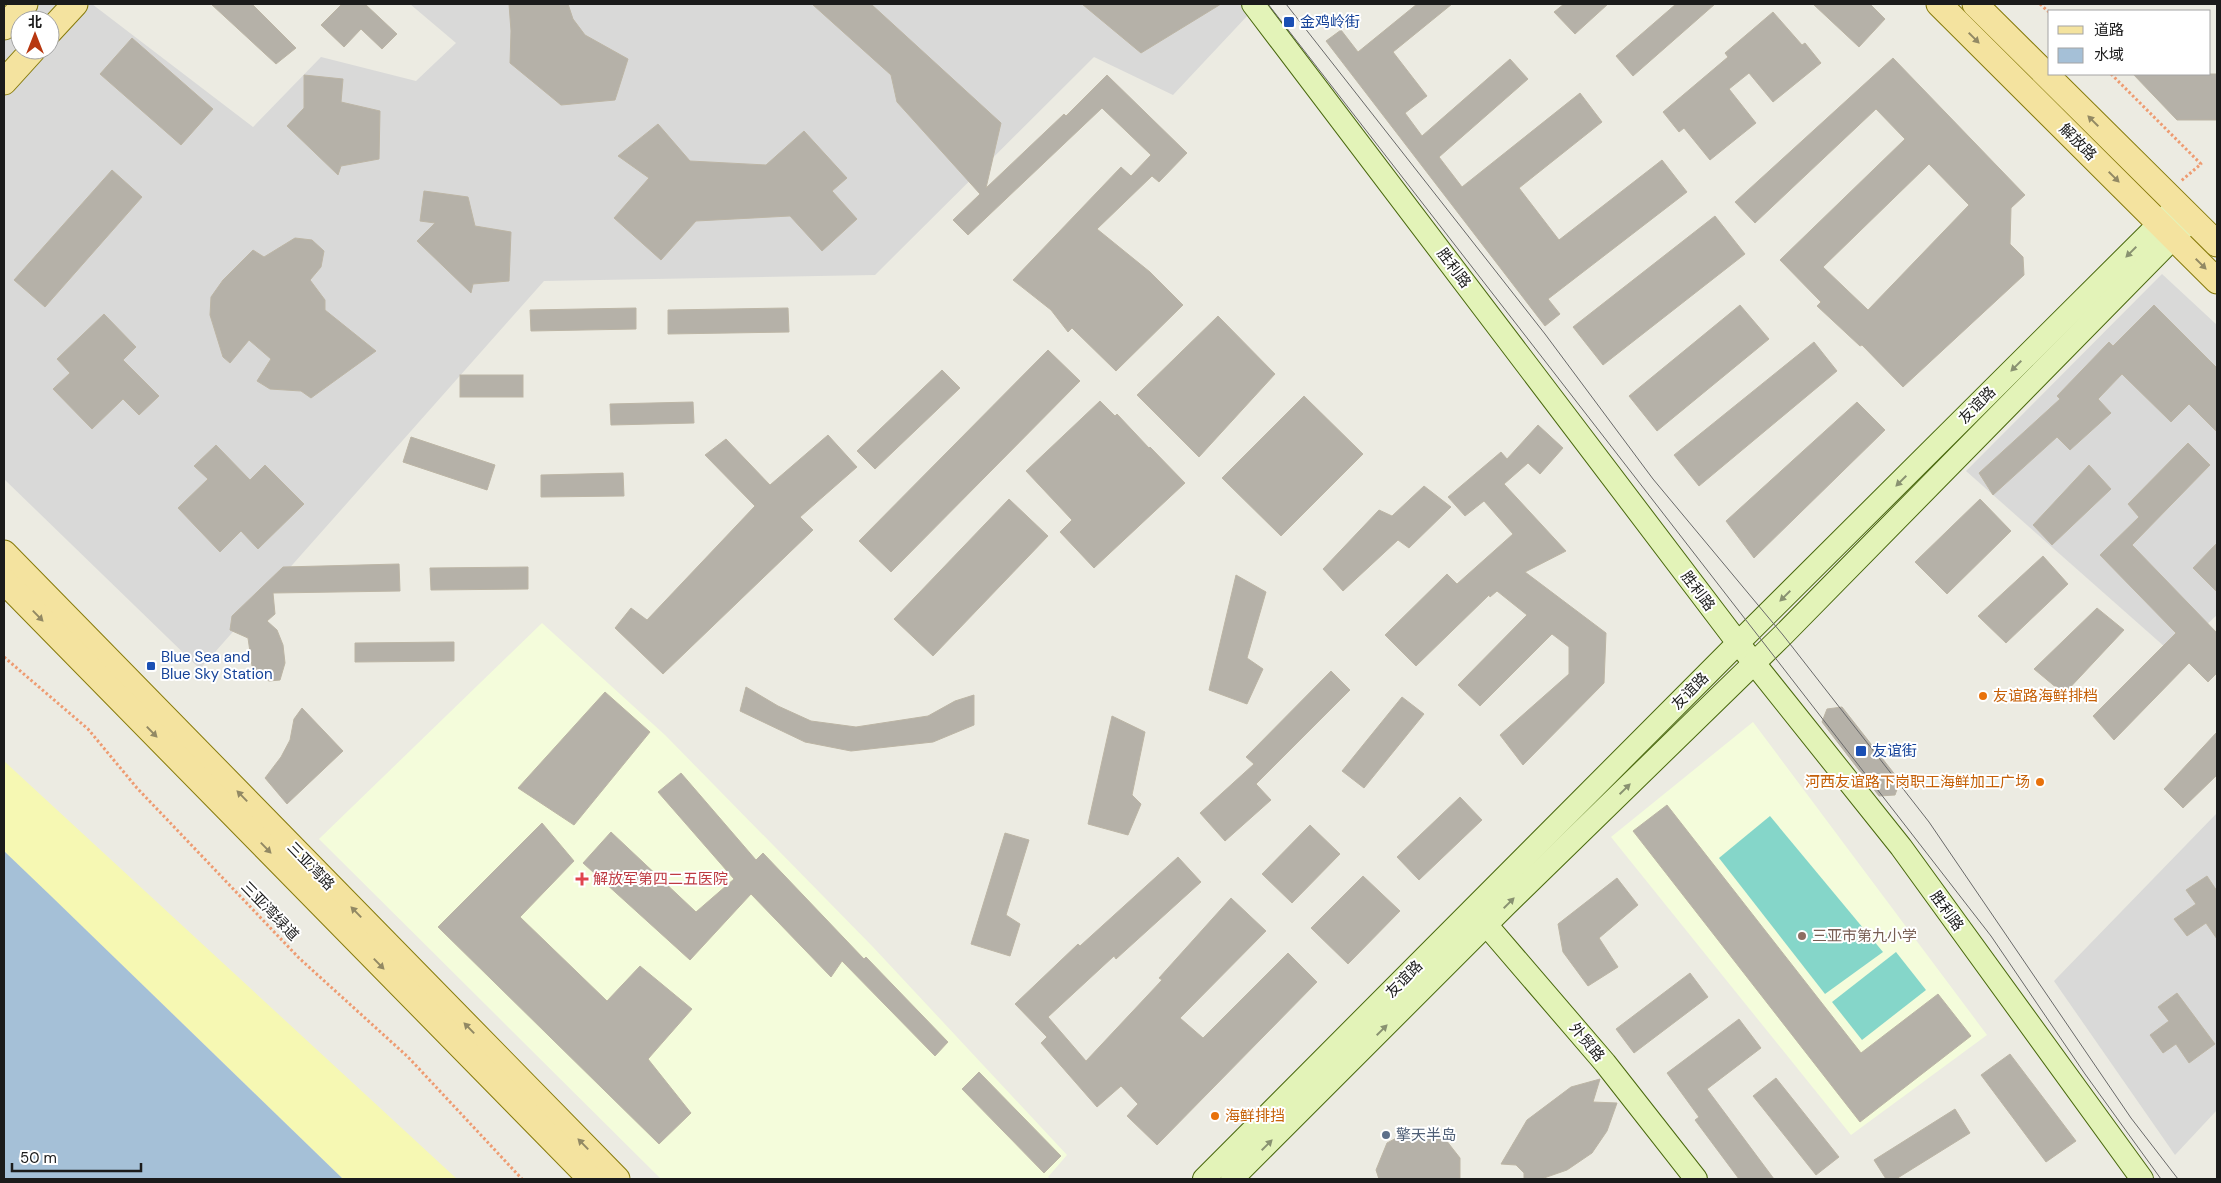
<svg xmlns="http://www.w3.org/2000/svg" width="2221" height="1183" viewBox="0 0 2221 1183" font-family="'DM Sans','Noto Sans SC',sans-serif">
<style>
.residential{fill:#d9d9d8;fill-rule:evenodd}
.education{fill:#f4fcdb}
.sand{fill:#f6f8b3}
.pitch{fill:#85d6c9}
.water{fill:#a5c0d7}
.building{fill:#b5b1a8;stroke:#bcb5a5;fill-rule:evenodd}
.lines{fill:none;stroke-linecap:round;stroke-linejoin:round}
.secondary-casing{stroke:#49680d;stroke-width:24}
.primary-casing{stroke:#877b0c;stroke-width:27}
.path{stroke:#ee9b71;stroke-width:3;stroke-dasharray:2.5 2.5;stroke-linecap:butt}
.secondary{stroke:#e3f3b8;stroke-width:22}
.primary{stroke:#f4e39f;stroke-width:25}
.tram{stroke:#696969;stroke-width:1}
.oneway{fill:#928964}
.oneway2{fill:#899271}
.transit-dot{fill:#1a4fb4;stroke:#fff;stroke-width:2}
.food-dot{fill:#e8710a;stroke:#fff;stroke-width:2}
.health-dot{fill:#e0444e;stroke:#fff;stroke-width:2}
.education-dot{fill:#8d6e63;stroke:#fff;stroke-width:2}
.service-dot{fill:#5c6f8a;stroke:#fff;stroke-width:2}
.labels{text-anchor:middle;dominant-baseline:central;stroke-width:4;stroke-linejoin:round;paint-order:stroke}
.transit-label{font-size:15px;fill:#164399;stroke:#fff;text-anchor:start}
.street-label{font-size:15px;fill:#1b1b1b;stroke:#fff}
.food-label{font-size:15px;fill:#c56008;stroke:#fff;text-anchor:start}
.health-label{font-size:15px;fill:#be3a42;stroke:#fff;text-anchor:start}
.education-label{font-size:15px;fill:#785e54;stroke:#fff;text-anchor:start}
.service-label{font-size:15px;fill:#4e5e75;stroke:#fff;text-anchor:start}
</style>
<rect width="100%" height="100%" fill="#ecebe2"/>
<!-- residential -->
<g class="residential">
<path d="M4,4H92L253,127L321,57L416,81L456,43L410,4H1241L1249,14L1173,95L1094,57L875,275L544,281L200,669L4,479ZM20,20H50V50H20Z"/>
<polygon points="2162,274 2217,325 2217,615 2174,655 1966,471"/>
<polygon points="2217,813 2217,1110 2175,1155 2054,981"/>
</g>
<!-- education -->
<g class="education">
<polygon points="542,623 665,735 873,947 1067,1155 1048,1177 1050,1179 661,1179 319,839"/>
<polygon points="1753,722 1987,1035 1851,1135 1611,837"/>
</g>
<!-- sand -->
<polygon class="sand" points="4,761 457,1179 343,1179 4,851"/>
<!-- pitch -->
<g class="pitch">
<polygon points="1770,816 1883,952 1825,994 1719,858"/>
<polygon points="1896,952 1926,990 1862,1040 1832,1002"/>
</g>
<!-- water -->
<polygon class="water" points="4,851 51,896 343,1179 4,1179"/>
<!-- building -->
<g class="building">
<polygon points="211,4 252,4 296,48 276,64"/>
<polygon points="342,4 365,4 397,34 382,49 361,29 344,47 321,25"/>
<polygon points="509,4 568,4 573,19 585,35 628,59 615,100 561,105 510,63 511,31"/>
<polygon points="812,4 871,4 1001,123 986,188 1064,114 1066,116 1107,75 1187,153 1159,182 1152,176 1097,229 1150,272 1183,305 1116,371 1072,328 1068,332 1051,310 1013,280 1121,167 1131,176 1151,155 1102,108 968,235 953,220 980,194 897,102 891,75"/>
<polygon points="1082,4 1221,4 1141,53"/>
<polygon points="1417,4 1452,4 1393,52 1427,96 1405,113 1422,136 1510,59 1528,79 1439,157 1462,187 1580,93 1602,122 1519,188 1559,240 1662,160 1687,192 1548,299 1560,314 1545,326 1326,41 1341,30 1358,52"/>
<polygon points="1564,4 1608,4 1575,34 1554,12"/>
<polygon points="1676,4 1715,4 1633,76 1616,56"/>
<polygon points="1813,4 1870,4 1885,19 1859,47"/>
<polygon points="1773,12 1802,45 1805,43 1821,63 1773,102 1749,73 1729,89 1756,123 1710,160 1684,128 1679,132 1663,112 1728,57 1725,53"/>
<polygon points="132,38 213,109 181,145 100,74"/>
<path d="M1893,58L2025,195L2011,208L2010,244L2023,257L2024,275L1903,387L1862,345L1860,346L1817,306L1821,302L1780,260L1905,139L1876,109L1755,223L1735,202ZM1929,164L1969,205L1868,310L1823,267Z"/>
<polygon points="2133,74 2217,74 2217,120 2177,120"/>
<polygon points="304,75 343,79 341,102 380,111 379,159 341,166 338,175 287,126 304,108"/>
<polygon points="658,124 690,161 766,165 804,131 847,178 832,191 857,219 822,251 790,216 696,221 661,260 614,218 649,178 618,156"/>
<polygon points="112,170 142,197 45,307 14,280"/>
<polygon points="424,191 468,197 475,226 511,232 509,281 473,284 471,293 417,241 435,223 420,221"/>
<polygon points="1715,216 1745,254 1603,365 1573,327"/>
<polygon points="295,238 312,240 324,251 321,267 310,280 325,300 325,310 376,351 311,398 301,391 270,389 257,381 271,359 249,340 230,363 223,357 210,315 211,297 223,280 253,250 264,257"/>
<polygon points="1740,305 1769,339 1657,431 1629,396"/>
<polygon points="2154,305 2217,368 2217,432 2189,404 2171,422 2122,374 2098,399 2111,413 2070,450 2057,437 1993,495 1979,473 2060,399 2057,396 2109,342 2113,346"/>
<polygon points="636,308 636,329 531,331 530,310"/>
<polygon points="788,308 789,332 668,334 668,310"/>
<polygon points="104,314 136,347 123,360 159,396 139,415 123,399 92,429 53,389 70,373 57,359"/>
<polygon points="1218,316 1275,374 1199,457 1137,395"/>
<polygon points="1814,342 1837,371 1699,486 1674,455"/>
<polygon points="1048,350 1080,381 891,572 859,541"/>
<polygon points="942,370 960,388 875,469 857,451"/>
<rect x="460" y="375" width="63" height="22"/>
<polygon points="1304,396 1363,454 1281,536 1222,478"/>
<polygon points="1100,401 1115,416 1117,414 1149,448 1150,447 1185,483 1094,568 1060,532 1072,520 1026,471"/>
<polygon points="693,402 694,423 611,425 610,404"/>
<polygon points="1857,402 1885,430 1754,558 1726,521"/>
<polygon points="1538,425 1563,448 1540,474 1528,463 1504,484 1566,551 1525,572 1606,633 1604,683 1523,765 1500,735 1569,674 1569,647 1552,634 1480,706 1458,685 1527,615 1497,591 1490,597 1489,595 1416,666 1385,635 1447,574 1457,584 1513,534 1484,501 1465,516 1448,497 1501,452 1507,459"/>
<polygon points="828,435 857,467 800,517 813,530 663,674 615,628 631,608 647,620 755,506 705,455 726,439 770,485"/>
<polygon points="411,437 495,465 487,490 403,462"/>
<polygon points="2188,443 2210,465 2132,545 2217,633 2217,673 2208,682 2189,663 2114,740 2093,716 2176,633 2100,555 2139,517 2128,504"/>
<polygon points="216,445 250,480 265,465 304,504 258,549 241,531 220,552 178,508 208,479 194,466"/>
<polygon points="2089,465 2111,489 2052,545 2033,525"/>
<polygon points="623,473 624,496 541,497 541,475"/>
<polygon points="1424,486 1451,507 1409,548 1398,540 1343,591 1323,569 1379,510 1392,516"/>
<polygon points="1009,499 1048,536 933,656 894,619"/>
<polygon points="1980,499 2011,531 1947,594 1915,562"/>
<polygon points="2217,543 2217,592 2193,568"/>
<polygon points="2043,556 2068,584 2006,643 1978,616"/>
<polygon points="399,564 400,591 273,593 275,614 267,621 277,630 283,645 285,663 280,680 269,681 260,676 252,666 248,638 230,630 232,616 283,567"/>
<polygon points="528,567 528,589 431,590 430,568"/>
<polygon points="1236,575 1266,592 1247,658 1263,669 1247,704 1209,690"/>
<polygon points="2097,608 2124,630 2064,694 2034,669"/>
<polygon points="454,642 454,661 355,662 355,643"/>
<polygon points="1331,671 1350,690 1256,784 1271,800 1225,841 1200,813 1254,764 1246,757"/>
<polygon points="746,687 778,706 811,721 856,727 928,716 955,701 974,695 974,725 933,742 851,751 805,742 740,711"/>
<polygon points="605,692 650,732 574,825 518,788"/>
<polygon points="1402,697 1424,714 1364,788 1342,771"/>
<polygon points="1842,707 1900,781 1895,795 1879,796 1822,722 1827,709"/>
<polygon points="302,708 343,751 287,804 265,778 281,757 290,740 294,719"/>
<polygon points="1112,716 1145,732 1132,795 1141,804 1128,835 1088,824"/>
<polygon points="2217,732 2217,775 2183,808 2164,789"/>
<polygon points="681,773 756,860 763,853 864,959 866,957 948,1042 935,1056 842,961 831,977 751,894 690,960 583,863 611,832 696,912 734,879 658,792"/>
<polygon points="1460,797 1482,820 1419,880 1397,857"/>
<polygon points="1667,805 1861,1053 1938,994 1971,1036 1860,1122 1633,831"/>
<polygon points="542,823 574,861 520,917 607,1001 640,966 692,1009 648,1059 691,1113 659,1144 438,927"/>
<polygon points="1310,825 1340,854 1292,903 1262,874"/>
<polygon points="1005,833 1029,840 1006,915 1020,924 1010,956 971,944"/>
<polygon points="1178,857 1201,882 1116,959 1114,956 1048,1017 1086,1061 1162,980 1159,978 1231,898 1266,931 1180,1018 1203,1038 1288,953 1317,982 1157,1145 1127,1116 1138,1104 1121,1086 1097,1107 1041,1043 1047,1037 1015,1004 1078,944 1080,946"/>
<polygon points="1363,876 1400,911 1348,964 1311,928"/>
<polygon points="2207,876 2217,891 2217,939 2206,923 2187,936 2174,919 2196,904 2186,890"/>
<polygon points="1617,878 1638,905 1599,938 1618,967 1588,986 1563,952 1558,924"/>
<polygon points="1690,973 1708,997 1634,1053 1616,1029"/>
<polygon points="2177,993 2215,1044 2189,1063 2176,1044 2163,1053 2150,1035 2169,1021 2158,1007"/>
<polygon points="1739,1019 1761,1048 1707,1089 1774,1179 1739,1179 1695,1120 1699,1117 1667,1073"/>
<polygon points="2010,1054 2076,1141 2046,1162 1981,1075"/>
<polygon points="979,1072 1061,1156 1044,1173 962,1089"/>
<polygon points="1776,1078 1839,1157 1816,1175 1753,1096"/>
<polygon points="1600,1079 1593,1102 1617,1103 1607,1131 1592,1153 1567,1170 1541,1179 1524,1179 1524,1173 1516,1165 1501,1164 1527,1120 1571,1087"/>
<polygon points="1955,1109 1970,1133 1896,1179 1886,1179 1874,1160"/>
<polygon points="1413,1129 1442,1135 1460,1158 1460,1179 1379,1179 1376,1170 1387,1143"/>
</g>
<g class="lines">
<!-- secondary casing -->
<g class="secondary-casing">
<g id="secondary">
<polyline points="1253,4 1738,643 1901,847 2142,1179"/>
<polyline points="1477,914 1605,1063 1696,1179"/>
<polyline points="1204,1179 1738,643 2172,211"/>
<polyline points="1232,1179 1506,905 1783,635 2186,225"/>
</g>
</g>
<!-- primary casing -->
<g class="primary-casing">
<g id="primary">
<polyline points="1939,4 2217,281"/>
<polyline points="1975,4 2217,244"/>
<polyline points="4,27 25,4"/>
<polyline points="50,31 75,4"/>
<polyline points="4,82 33,50"/>
<polyline points="4,553 617,1179"/>
<polyline points="4,581 591,1179"/>
</g>
</g>
<!-- path -->
<g class="path">
<polyline points="2040,4 2050,13"/>
<polyline points="2111,74 2201,164 2181,181"/>
<polyline points="4,657 88,729 137,788 299,958 408,1057 522,1179"/>
</g>
<!-- secondary -->
<use href="#secondary" class="secondary"/>
<!-- primary -->
<use href="#primary" class="primary"/>
<!-- tram -->
<g class="tram">
<polyline points="1268,4 1991,936 2085,1074 2161,1179"/>
<polyline points="1286,4 1545,334 1653,479 1783,635 1929,822 2131,1118 2178,1179"/>
</g>
</g>
<!-- one-way arrows -->
<defs><path id="oneway-solid" d="M-6-.8H1V-3.2L6.5 0L1 3.2V.8H-6Z" transform="scale(1.25)"/></defs>
<g class="oneway">
<use href="#oneway-solid" transform="translate(1974 38) rotate(45)"/>
<use href="#oneway-solid" transform="translate(2093 121) rotate(-135)"/>
<use href="#oneway-solid" transform="translate(2114 177) rotate(45)"/>
<use href="#oneway-solid" transform="translate(2201 264) rotate(45)"/>
<use href="#oneway-solid" transform="translate(38 616) rotate(46)"/>
<use href="#oneway-solid" transform="translate(152 732) rotate(46)"/>
<use href="#oneway-solid" transform="translate(242 796) rotate(-134)"/>
<use href="#oneway-solid" transform="translate(266 848) rotate(46)"/>
<use href="#oneway-solid" transform="translate(356 912) rotate(-134)"/>
<use href="#oneway-solid" transform="translate(379 964) rotate(46)"/>
<use href="#oneway-solid" transform="translate(469 1028) rotate(-134)"/>
<use href="#oneway-solid" transform="translate(583 1144) rotate(-134)"/>
</g>
<g class="oneway2">
<use href="#oneway-solid" transform="translate(2131 252) rotate(135)"/>
<use href="#oneway-solid" transform="translate(2016 366) rotate(135)"/>
<use href="#oneway-solid" transform="translate(1901 481) rotate(135)"/>
<use href="#oneway-solid" transform="translate(1785 596) rotate(135)"/>
<use href="#oneway-solid" transform="translate(1625 789) rotate(-44)"/>
<use href="#oneway-solid" transform="translate(1509 903) rotate(-45)"/>
<use href="#oneway-solid" transform="translate(1382 1030) rotate(-45)"/>
<use href="#oneway-solid" transform="translate(1267 1145) rotate(-45)"/>
</g>
<!-- markers -->
<g class="transit-dot">
<rect x="1283" y="16" width="12" height="12" rx="2.5"/>
<rect x="146" y="661" width="10" height="10" rx="2.5"/>
<rect x="1855" y="745" width="12" height="12" rx="2.5"/>
</g>
<g class="food-dot">
<circle cx="1983" cy="696" r="5"/>
<circle cx="2040" cy="782" r="5"/>
<circle cx="1215" cy="1116" r="5"/>
</g>
<path class="health-dot" d="M579.5 871.5h5v5h5v5h-5v5h-5v-5h-5v-5h5z"/>
<circle class="education-dot" cx="1802" cy="936" r="5"/>
<circle class="service-dot" cx="1386" cy="1135" r="5"/>
<g class="labels">
<!-- transit labels -->
<g class="transit-label">
<text x="1300" y="22">金鸡岭街</text>
<text x="161" y="657">Blue Sea and<tspan x="161" dy="17">Blue Sky Station</tspan></text>
<text x="1872" y="751">友谊街</text>
</g>
<!-- street labels -->
<g class="street-label">
<text transform="translate(2078 142) rotate(45)">解放路</text>
<text transform="translate(1454 268) rotate(53)">胜利路</text>
<text transform="translate(1977 405) rotate(-45)">友谊路</text>
<text transform="translate(1698 591) rotate(53)">胜利路</text>
<text transform="translate(1690 691) rotate(-45)">友谊路</text>
<text transform="translate(311 866) rotate(46)">三亚湾路</text>
<text transform="translate(270 911) rotate(46)">三亚湾绿道</text>
<text transform="translate(1947 911) rotate(54)">胜利路</text>
<text transform="translate(1404 979) rotate(-45)">友谊路</text>
<text transform="translate(1587 1042) rotate(50)">外贸路</text>
</g>
<!-- food labels -->
<g class="food-label">
<text x="1993" y="696">友谊路海鲜排档</text>
<text x="2030" y="782" text-anchor="end">河西友谊路下岗职工海鲜加工广场</text>
<text x="1225" y="1116">海鲜排挡</text>
</g>
<!-- health labels -->
<g class="health-label">
<text x="593" y="879">解放军第四二五医院</text>
</g>
<!-- education labels -->
<g class="education-label">
<text x="1812" y="936">三亚市第九小学</text>
</g>
<!-- service labels -->
<g class="service-label">
<text x="1396" y="1135">擎天半岛</text>
</g>
</g>
<!-- border -->
<rect width="2221" height="1183" fill="none" stroke="#1b1b1b" stroke-width="10"/>
<!-- legend -->
<rect x="2048" y="10" width="162" height="65" fill="#ffffff" stroke="#a4a4a4"/>
<rect x="2058" y="26" width="25" height="8" fill="#f4e39f" stroke="#a4a4a4"/>
<text x="2094" y="35" font-size="15" fill="#1b1b1b">道路</text>
<rect x="2058" y="48" width="25" height="15" fill="#a5c0d7" stroke="#a4a4a4"/>
<text x="2094" y="60" font-size="15" fill="#1b1b1b">水域</text>
<!-- north arrow -->
<g transform="translate(35 35)"><circle r="24" fill="#ffffff" stroke="#a4a4a4"/>
<path d="M0-4L9 19L0 12L-9 19Z" fill="#b73710"/>
<text y="-8" font-size="14" font-weight="bold" text-anchor="middle" fill="#1b1b1b">北</text>
</g>
<!-- scale -->
<path d="M12 1163v8h129v-8" fill="none" stroke="#1b1b1b" stroke-width="2.5"/>
<text x="20" y="1163" font-size="15" fill="#1b1b1b" stroke="#ffffff" stroke-width="4" paint-order="stroke">50 m</text>
</svg>
